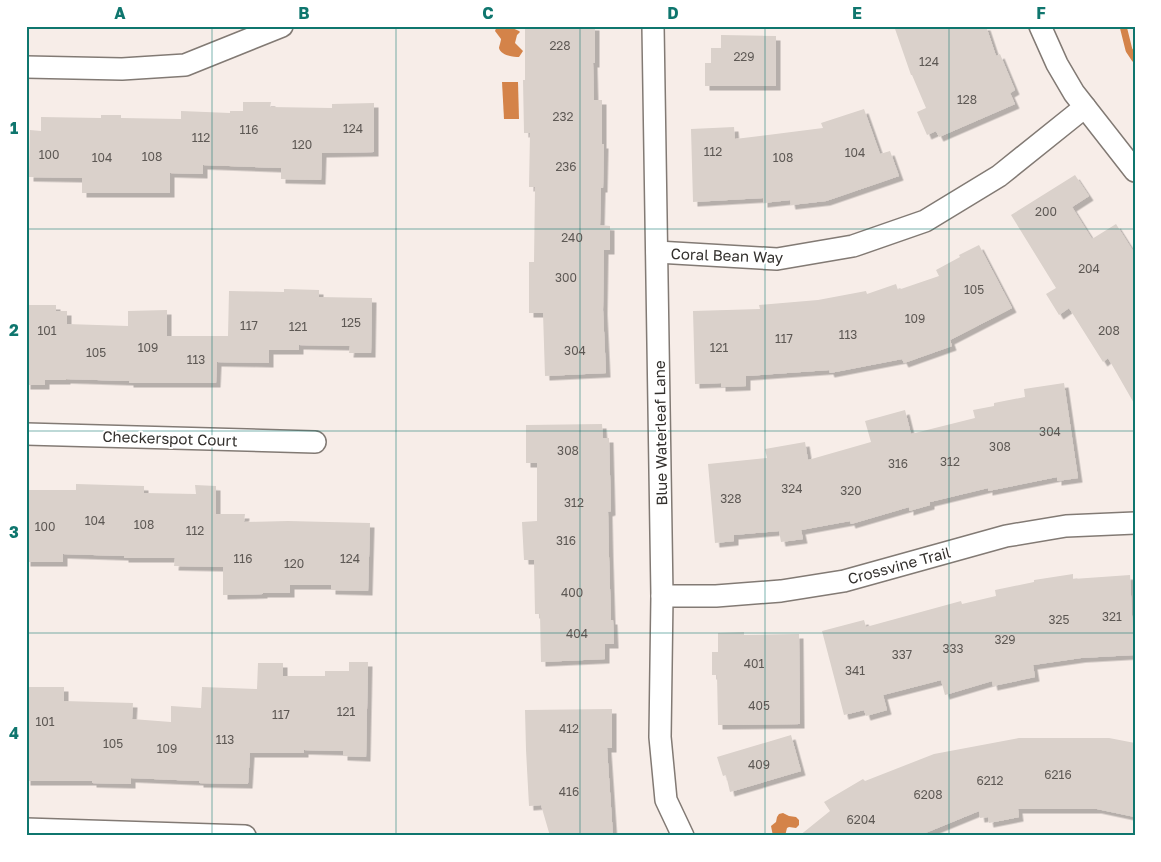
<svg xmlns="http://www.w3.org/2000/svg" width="1161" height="862" viewBox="0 0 1161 862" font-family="'Golos Text',sans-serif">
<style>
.water{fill:#d48349}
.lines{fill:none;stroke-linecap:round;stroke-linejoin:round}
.stream{stroke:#d48349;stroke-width:7}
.building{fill:#dad1cb;filter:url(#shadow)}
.minor-casing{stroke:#827a74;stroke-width:24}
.minor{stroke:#fff;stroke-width:21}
.grid{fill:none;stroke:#0f766e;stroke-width:1;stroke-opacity:0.55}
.labels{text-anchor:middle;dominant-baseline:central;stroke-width:4;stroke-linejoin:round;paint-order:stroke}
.number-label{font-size:12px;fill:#5d5854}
.street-label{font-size:15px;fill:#33302d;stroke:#fff}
.neatline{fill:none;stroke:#0f766e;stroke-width:2}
.grid-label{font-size:16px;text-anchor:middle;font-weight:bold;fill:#0f766e}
</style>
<defs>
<filter id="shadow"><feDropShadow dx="4.5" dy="4.5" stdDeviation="0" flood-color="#0004"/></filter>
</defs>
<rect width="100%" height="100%" fill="#f7ede8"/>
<!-- water -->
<g class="water">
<path d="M497,26H508L519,31L520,32L517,35L515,43L523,51L519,57C514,57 501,56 499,48C499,47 501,41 501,39L495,31Z"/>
<polygon points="502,82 518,82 519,119 504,119"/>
<polygon points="783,813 789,816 796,817 799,820 799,825 796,828 789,827 787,828 785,836 773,836 771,826 776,822 777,817 779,814"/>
</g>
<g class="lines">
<!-- stream -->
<polyline class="stream" points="1123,26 1129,50 1135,59"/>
</g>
<!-- building -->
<g class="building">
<polygon points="525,26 595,26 595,63 593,63 594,100 602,100 602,144 604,144 603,188 601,188 600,225 610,226 610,250 604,250 603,310 606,373 545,376 543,313 529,313 529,262 534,262 535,187 529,187 530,133 524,133 523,80 525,80"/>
<polygon points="894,26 986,26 996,56 1000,54 1015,90 1010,93 1015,104 939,137 936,131 927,135 917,112 926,108 912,75 911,75"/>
<polygon points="721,35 776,36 776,86 705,86 705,63 711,63 711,48 721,48"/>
<polygon points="243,102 271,102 270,107 332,108 332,104 374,103 374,152 322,153 321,180 281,179 281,168 203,165 203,174 170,173 170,193 82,193 82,178 29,177 30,130 41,131 41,117 101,118 101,115 121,115 121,118 181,119 181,111 230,113 230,111 243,111"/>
<polygon points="864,109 880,154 890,151 899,176 826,201 791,205 790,200 763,203 763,198 693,202 691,129 734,127 735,139 823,128 821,123"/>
<polygon points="1075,175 1089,196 1072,207 1092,239 1116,224 1135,254 1135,405 1108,358 1103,362 1069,308 1059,315 1046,294 1056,288 1011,215"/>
<polygon points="979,245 1012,308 950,340 952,346 904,363 902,359 830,373 829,370 746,376 746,386 721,387 721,383 695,384 693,311 760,309 759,305 818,300 866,291 867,294 896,284 898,290 939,276 936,270 960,257 959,255"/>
<polygon points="284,289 319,290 319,297 372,298 371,353 349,353 350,346 299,345 299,350 269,350 269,363 217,362 216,383 129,383 129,381 66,379 66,380 45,380 45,385 26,385 27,305 56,305 56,311 67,311 67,324 128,326 128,311 167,310 167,336 228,336 229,291 284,292"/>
<polygon points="1064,383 1078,478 1057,481 1057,477 988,491 988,488 930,502 930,505 909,511 909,507 851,524 850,521 801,530 803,539 781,542 779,531 734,535 734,541 715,543 708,464 767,458 765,449 805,442 808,460 871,442 865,421 905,410 911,434 975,418 973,410 994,406 994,403 1025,397 1024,389"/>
<polygon points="602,424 603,438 609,438 611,511 608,512 609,557 611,620 613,620 614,644 605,644 605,659 541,662 540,614 535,614 534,560 524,560 522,522 537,521 537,463 526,463 526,425"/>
<polygon points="76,484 144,486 144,493 196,494 195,485 216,486 216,514 245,514 244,522 288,521 370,523 368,591 331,590 331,585 290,585 290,593 263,593 263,594 223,595 223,567 174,566 175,558 124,558 124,556 63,554 63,562 26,562 26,490 76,490"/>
<polygon points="1073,574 1073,579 1130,575 1134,655 1081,658 1033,665 1035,677 993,686 992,681 945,695 941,680 883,695 887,710 866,716 864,710 844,715 822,631 864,620 866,627 961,601 962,604 996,596 995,590 1034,582 1034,580"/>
<polygon points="744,632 744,635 799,634 800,724 718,725 717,675 712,675 712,652 718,652 718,633"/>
<polygon points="349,662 368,662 366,757 343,756 343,751 304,750 304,753 250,753 248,784 199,783 199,781 131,778 131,784 92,783 92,781 26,781 26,687 64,687 64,701 133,703 132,719 171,722 171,706 201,708 202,687 257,689 258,663 283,663 283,676 325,676 325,671 349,671"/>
<polygon points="612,709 612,748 607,748 613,836 550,836 541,805 529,806 526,750 525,710"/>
<polygon points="791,735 801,771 730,792 726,775 723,776 717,757"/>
<polygon points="1019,738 1109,738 1135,743 1135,817 1097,809 1018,809 1019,817 989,823 988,817 980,818 979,811 918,836 799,836 830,811 824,802 863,779 865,781 934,754"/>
</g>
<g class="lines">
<!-- minor casing -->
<g class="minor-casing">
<g id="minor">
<polyline points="653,26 662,596 660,737 666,800 683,836"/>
<polyline points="1040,26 1057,64 1074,93 1135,171"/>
<polyline points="26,67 122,69 185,65 282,26"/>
<polyline points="657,252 777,259 853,246 925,221 999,176 1085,107"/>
<polyline points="26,434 315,442"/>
<polyline points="662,596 716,596 781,591 844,581 1006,536 1066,526 1135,523"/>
<polyline points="26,829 245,836"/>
</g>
</g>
<!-- minor -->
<use href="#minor" class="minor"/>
</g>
<!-- grid -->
<path class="grid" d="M212,26V836M396,26V836M580,26V836M765,26V836M949,26V836M26,229H1135M26,431H1135M26,633H1135"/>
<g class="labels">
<!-- number labels -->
<g class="number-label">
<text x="560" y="45">228</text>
<text x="744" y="56">229</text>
<text x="929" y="61">124</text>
<text x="967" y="99">128</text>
<text x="563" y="116">232</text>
<text x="353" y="128">124</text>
<text x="249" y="129">116</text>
<text x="201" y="137">112</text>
<text x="302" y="144">120</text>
<text x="713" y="151">112</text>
<text x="855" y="152">104</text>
<text x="49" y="154">100</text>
<text x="152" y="156">108</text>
<text x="102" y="157">104</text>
<text x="783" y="157">108</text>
<text x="566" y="166">236</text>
<text x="1046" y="211">200</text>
<text x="572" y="237">240</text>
<text x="1089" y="268">204</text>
<text x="566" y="277">300</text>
<text x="974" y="289">105</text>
<text x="915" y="318">109</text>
<text x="351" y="322">125</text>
<text x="249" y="325">117</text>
<text x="298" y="326">121</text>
<text x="47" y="330">101</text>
<text x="1109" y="330">208</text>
<text x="848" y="334">113</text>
<text x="784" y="338">117</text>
<text x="148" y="347">109</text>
<text x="719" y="347">121</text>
<text x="575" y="350">304</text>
<text x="96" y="352">105</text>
<text x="196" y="359">113</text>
<text x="1050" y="431">304</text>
<text x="1000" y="446">308</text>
<text x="568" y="450">308</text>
<text x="950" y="461">312</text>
<text x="898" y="463">316</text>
<text x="792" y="488">324</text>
<text x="851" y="490">320</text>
<text x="731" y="498">328</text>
<text x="574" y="502">312</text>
<text x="95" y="520">104</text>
<text x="144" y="524">108</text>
<text x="45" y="526">100</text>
<text x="195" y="530">112</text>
<text x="566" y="540">316</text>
<text x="243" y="558">116</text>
<text x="350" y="558">124</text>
<text x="294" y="563">120</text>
<text x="572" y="592">400</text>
<text x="1112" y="616">321</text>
<text x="1059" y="619">325</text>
<text x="577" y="633">404</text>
<text x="1005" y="639">329</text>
<text x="953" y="648">333</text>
<text x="902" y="654">337</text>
<text x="754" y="663">401</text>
<text x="855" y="670">341</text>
<text x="759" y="705">405</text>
<text x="346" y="711">121</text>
<text x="281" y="714">117</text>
<text x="45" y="721">101</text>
<text x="569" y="728">412</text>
<text x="225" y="739">113</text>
<text x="113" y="743">105</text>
<text x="167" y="748">109</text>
<text x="759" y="764">409</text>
<text x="1058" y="774">6216</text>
<text x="990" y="780">6212</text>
<text x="569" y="791">416</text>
<text x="928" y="794">6208</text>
<text x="861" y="819">6204</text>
</g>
<!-- street labels -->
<g class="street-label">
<text transform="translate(727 255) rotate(2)">Coral Bean Way</text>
<text transform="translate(660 433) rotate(-91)">Blue Waterleaf Lane</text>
<text transform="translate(170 438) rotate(2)">Checkerspot Court</text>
<text transform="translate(899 565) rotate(-15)">Crossvine Trail</text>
</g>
</g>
<!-- border -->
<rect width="1161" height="862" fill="none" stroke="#ffffff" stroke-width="55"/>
<rect x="28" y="28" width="1106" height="806" class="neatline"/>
<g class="grid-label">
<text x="120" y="19">A</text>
<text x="304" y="19">B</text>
<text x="488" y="19">C</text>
<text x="673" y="19">D</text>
<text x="857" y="19">E</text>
<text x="1041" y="19">F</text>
<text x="14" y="134">1</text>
<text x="14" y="336">2</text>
<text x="14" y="538">3</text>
<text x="14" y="739">4</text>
</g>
</svg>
